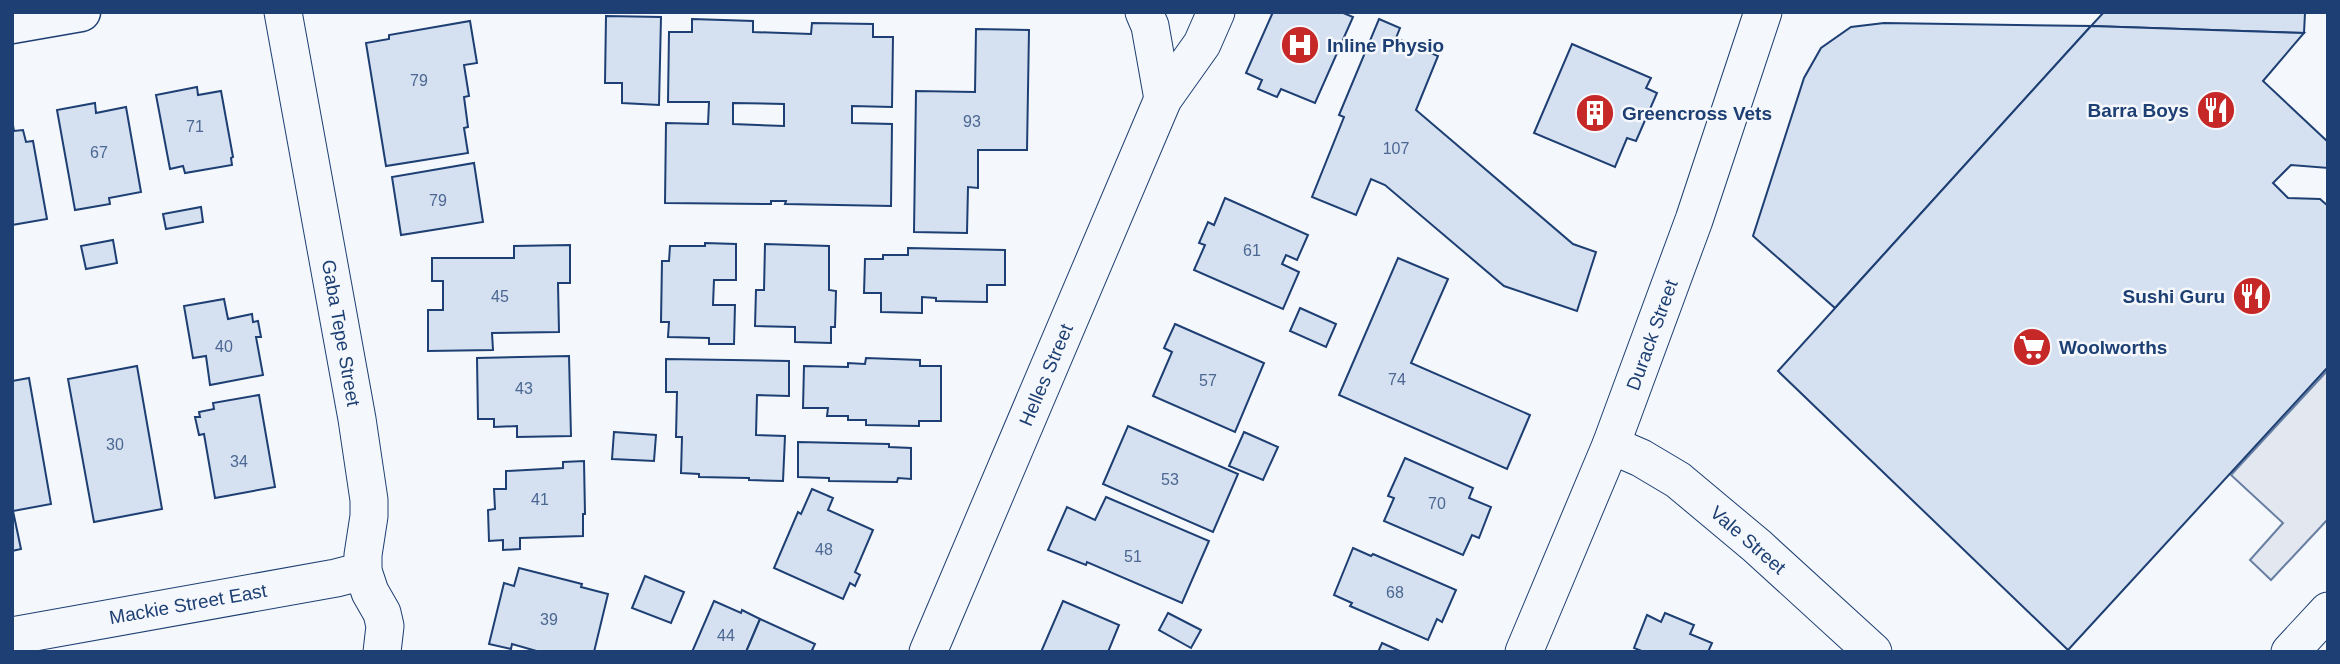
<svg xmlns="http://www.w3.org/2000/svg" width="2340" height="664" viewBox="0 0 2340 664" font-family="Helvetica,sans-serif">
<style>
.parking{fill:#e3e8f0;stroke:#687fa3;stroke-width:2}
.building{fill:#d5e0f0;stroke:#1d3f73;stroke-width:2;fill-rule:evenodd}
.lines{fill:none;stroke-linecap:round;stroke-linejoin:round}
.street-casing{stroke:#1d3f73;stroke-width:39}
.highway-casing{stroke:#1d3f73;stroke-width:41}
.street{stroke:#f4f7fb;stroke-width:37}
.highway{stroke:#f4f7fb;stroke-width:38}
.labels{text-anchor:middle;dominant-baseline:central;stroke-width:5;stroke-linejoin:round;paint-order:stroke}
.number-label{font-size:16px;fill:#4b6792}
.poi-label{font-size:19px;font-weight:bold;fill:#1d3f73;stroke:#f4f7fb;text-anchor:start}
.street-label{font-size:19px;fill:#1d3f73;stroke:#f4f7fb}
</style>
<rect width="100%" height="100%" fill="#f4f7fb"/>
<!-- parking -->
<polygon class="parking" points="2328,370 2328,519 2271,580 2250,560 2283,523 2231,475"/>
<!-- building -->
<g class="building">
<polygon points="1273,12 1341,12 1353,17 1315,103 1281,89 1277,97 1258,89 1262,80 1246,73"/>
<polygon points="2104,12 2305,13 2304,33 2091,26"/>
<polygon points="606,16 661,17 659,105 622,103 622,83 605,83"/>
<path d="M692,19L753,21V32L811,34L812,23L873,24V37H893L892,107L852,106V123L892,124L891,206L785,204L786,201H771V204L665,203L666,123L708,124L709,102H668L669,32H692ZM733,103L784,104V126L733,124Z"/>
<polygon points="1379,19 1400,28 1396,38 1438,56 1416,110 1573,244 1596,252 1577,311 1504,286 1385,185 1371,179 1356,215 1312,197 1344,117 1339,115"/>
<polygon points="470,21 477,63 464,65 469,96 464,97 468,127 464,128 468,153 386,166 366,43 389,39 389,35"/>
<polygon points="1884,23 2091,26 1835,308 1753,236 1804,78 1821,48 1851,27"/>
<polygon points="2091,26 2304,33 2263,81 2328,142 2328,168 2291,165 2273,183 2288,198 2320,199 2328,206 2328,367 2068,650 1778,371"/>
<polygon points="976,29 1029,30 1027,150 978,150 978,188 968,187 967,233 914,232 916,91 975,92"/>
<polygon points="1572,44 1651,78 1646,88 1657,93 1636,141 1627,138 1615,167 1534,133"/>
<polygon points="197,87 198,95 221,91 233,157 231,158 232,165 185,173 183,166 170,169 156,95"/>
<polygon points="95,103 96,113 126,107 141,192 109,198 110,204 75,210 57,110"/>
<polygon points="12,120 14,131 23,130 26,142 33,141 47,219 12,225"/>
<polygon points="474,163 483,222 401,235 392,177"/>
<polygon points="1225,198 1308,235 1297,260 1286,255 1282,264 1299,272 1283,309 1194,270 1205,245 1199,243 1208,222 1214,225"/>
<polygon points="201,207 203,222 166,229 163,214"/>
<polygon points="113,240 117,263 86,269 81,246"/>
<polygon points="705,243 736,244 736,280 714,280 713,305 735,305 734,344 709,344 709,338 668,337 669,322 661,322 662,261 669,261 670,246 705,246"/>
<polygon points="765,244 829,246 829,290 836,291 835,327 831,327 831,343 795,342 795,327 755,326 756,290 764,290"/>
<polygon points="570,245 570,283 558,283 559,332 492,333 493,350 428,351 428,310 443,310 443,281 432,281 432,258 514,258 514,246"/>
<polygon points="908,248 1005,250 1005,285 987,285 987,302 936,301 936,298 922,297 922,313 881,312 881,293 864,293 865,259 883,259 883,255 908,255"/>
<polygon points="1398,258 1448,279 1411,363 1530,415 1507,469 1339,395"/>
<polygon points="224,299 228,319 252,314 253,322 258,321 261,337 256,337 263,375 210,385 206,356 193,358 184,306"/>
<polygon points="1300,308 1336,324 1326,347 1290,331"/>
<polygon points="1175,324 1264,363 1235,432 1153,396 1172,352 1164,348"/>
<polygon points="569,356 571,436 517,437 517,426 494,427 494,419 478,419 477,358"/>
<polygon points="866,358 920,360 920,366 941,366 941,421 919,421 919,426 866,425 866,420 848,420 848,416 827,416 828,408 803,408 804,366 848,367 848,363 865,364"/>
<polygon points="666,359 789,361 789,396 757,395 756,435 785,436 783,481 749,480 749,478 699,477 699,474 681,473 682,437 676,437 677,392 666,392"/>
<polygon points="137,366 162,509 94,522 68,379"/>
<polygon points="29,378 51,504 13,511 21,549 12,551 12,381"/>
<polygon points="259,395 275,487 215,498 204,434 199,435 195,417 200,417 199,412 214,409 213,403"/>
<polygon points="1128,426 1238,474 1213,532 1103,484"/>
<polygon points="614,432 656,435 654,461 612,459"/>
<polygon points="1244,432 1278,447 1263,480 1229,466"/>
<polygon points="798,442 889,444 889,447 911,448 911,479 898,478 897,482 829,481 829,478 798,477"/>
<polygon points="1405,458 1473,488 1469,498 1491,507 1479,538 1472,535 1463,555 1384,521 1394,498 1388,496"/>
<polygon points="584,461 585,514 583,514 583,536 520,538 520,549 503,550 503,540 489,541 488,510 495,509 494,489 506,489 506,471 563,468 563,462"/>
<polygon points="812,489 833,498 828,510 873,530 855,572 860,575 855,586 850,583 843,599 774,568 798,512 801,514"/>
<polygon points="1106,497 1209,541 1182,603 1087,562 1086,565 1048,550 1067,507 1095,520"/>
<polygon points="1353,548 1371,556 1373,554 1456,590 1442,622 1437,619 1428,640 1350,606 1352,603 1334,595"/>
<polygon points="519,568 582,584 581,587 608,594 594,652 540,652 512,644 511,649 489,644 504,583 514,586"/>
<polygon points="645,576 684,592 671,623 632,608"/>
<polygon points="714,601 741,613 742,610 760,619 746,652 692,652"/>
<polygon points="1063,601 1119,625 1108,652 1041,652"/>
<polygon points="1168,613 1201,630 1191,648 1159,630"/>
<polygon points="1665,613 1694,625 1690,634 1712,643 1708,652 1644,652 1634,648 1647,615 1661,622"/>
<polygon points="760,619 815,644 812,650 816,652 746,652"/>
<polygon points="1382,643 1402,652 1378,652"/>
</g>
<g class="lines">
<!-- street casing -->
<g class="street-casing">
<g id="street">
<polyline points="283,12 357,419 369,500 369,516 363,555 363,571 370,592 382,613 385,626 382,652"/>
<polyline points="1144,12 1150,26 1163,99"/>
<polyline points="1611,445 1641,458 1678,480 1757,546 1873,652"/>
<polyline points="12,636 336,578 363,571"/>
<polyline points="928,652 1163,99 1202,44 1216,12"/>
<polyline points="1524,652 1611,445 1694,220 1763,12"/>
<polyline points="2290,652 2328,611"/>
</g>
</g>
<!-- highway casing -->
<g class="highway-casing">
<polyline id="highway" points="12,24 81,12"/>
</g>
<!-- street -->
<use href="#street" class="street"/>
<!-- highway -->
<use href="#highway" class="highway"/>
</g>
<!-- icons -->
<defs>
<g id="hospital-disc" transform="scale(2.0125)"><circle r="9.5" fill="#c62828" stroke="#f4f7fb"/><path d="M-5-5h3v3.5h4V-5h3V5h-3V1.5h-4V5h-3Z" fill="#fff"/></g>
<g id="restaurant-disc" transform="scale(2.0125)"><circle r="9.5" fill="#c62828" stroke="#f4f7fb"/><path d="M-5-6h1v4h1v-4h1v4h1v-4h1v5L-1.5 .5V6h-2V.5L-5-1ZM5-6V6H3V1.5H1.5Q1.5-4 5-6Z" fill="#fff"/></g>
<g id="building-disc" transform="scale(2.0125)"><circle r="9.5" fill="#c62828" stroke="#f4f7fb"/><path d="M-4-6H4V6H1V3H-1V6H-4ZM-2.5-4.3h1.7v1.8h-1.7ZM.8-4.3h1.7v1.8H.8ZM-2.5-1h1.7V.8h-1.7ZM.8-1h1.7V.8H.8Z" fill="#fff"/></g>
<g id="supermarket-disc" transform="scale(2.0125)"><circle r="9.5" fill="#c62828" stroke="#f4f7fb"/><path d="M-6-5.5h2.5l.6 2H6L4.5 2H-2.5L-4.4-4H-6ZM-1.5 3.2a1.3 1.3 0 1 0 .1 0ZM3 3.2a1.3 1.3 0 1 0 .1 0Z" fill="#fff"/></g>
</defs>
<g fill-rule="evenodd">
<use href="#hospital-disc" x="1300" y="45"/>
<use href="#restaurant-disc" x="2216" y="110"/>
<use href="#building-disc" x="1595" y="113"/>
<use href="#restaurant-disc" x="2252" y="296"/>
<use href="#supermarket-disc" x="2032" y="347"/>
</g>
<g class="labels">
<!-- number labels -->
<g class="number-label">
<text x="419" y="80">79</text>
<text x="972" y="121">93</text>
<text x="195" y="126">71</text>
<text x="1396" y="148">107</text>
<text x="99" y="152">67</text>
<text x="438" y="200">79</text>
<text x="1252" y="250">61</text>
<text x="500" y="296">45</text>
<text x="224" y="346">40</text>
<text x="1397" y="379">74</text>
<text x="1208" y="380">57</text>
<text x="524" y="388">43</text>
<text x="115" y="444">30</text>
<text x="239" y="461">34</text>
<text x="1170" y="479">53</text>
<text x="540" y="499">41</text>
<text x="1437" y="503">70</text>
<text x="824" y="549">48</text>
<text x="1133" y="556">51</text>
<text x="1395" y="592">68</text>
<text x="549" y="619">39</text>
<text x="726" y="635">44</text>
</g>
<!-- poi labels -->
<g class="poi-label">
<text x="1327" y="45">Inline Physio</text>
<text x="2189" y="110" text-anchor="end">Barra Boys</text>
<text x="1622" y="113">Greencross Vets</text>
<text x="2225" y="296" text-anchor="end">Sushi Guru</text>
<text x="2059" y="347">Woolworths</text>
</g>
<!-- street labels -->
<g class="street-label">
<text transform="translate(341 333) rotate(80)">Gaba Tepe Street</text>
<text transform="translate(1652 335) rotate(-70)">Durack Street</text>
<text transform="translate(1046 375) rotate(-67)">Helles Street</text>
<text transform="translate(1748 540) rotate(41)">Vale Street</text>
<text transform="translate(188 604) rotate(-10)">Mackie Street East</text>
</g>
</g>
<!-- border -->
<rect width="2340" height="664" fill="none" stroke="#1d3f73" stroke-width="28"/>
</svg>
